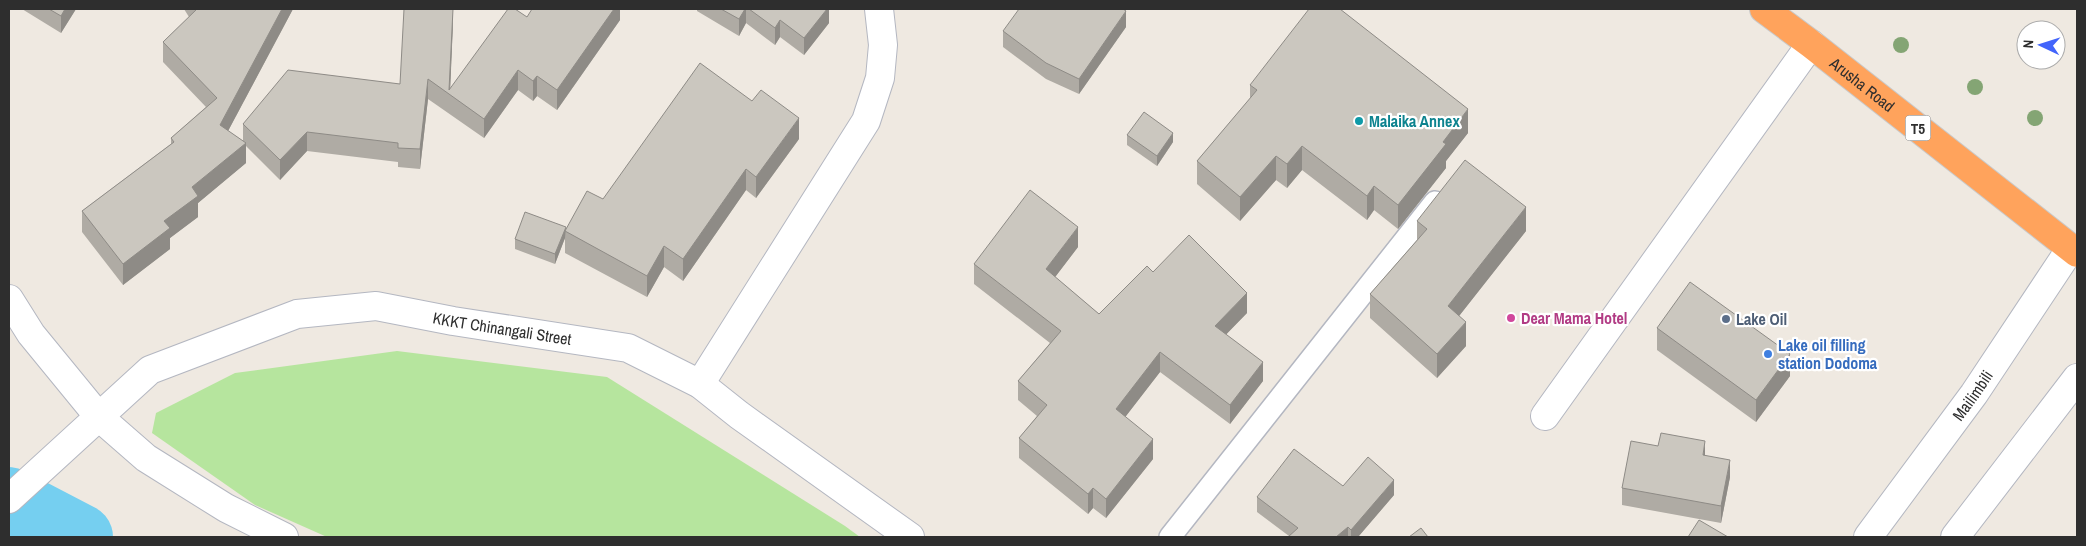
<svg xmlns="http://www.w3.org/2000/svg" width="2086" height="546" viewBox="0 0 2086 546" font-family="'Archivo Narrow',sans-serif">
<style>
.green{fill:#b6e59e}
.lines{fill:none;stroke-linecap:round;stroke-linejoin:round}
.river{stroke:#75cff0;stroke-width:66}
.lane-casing{stroke:#b4b7c1;stroke-width:24}
.street-casing{stroke:#b4b7c1;stroke-width:30}
.secondary-casing{stroke:#b4b7c1;stroke-width:30}
.highway-casing{stroke:#c9c9c9;stroke-width:30}
.lane{stroke:#fff;stroke-width:21}
.street{stroke:#fff;stroke-width:28}
.secondary{stroke:#fff;stroke-width:28}
.highway{stroke:#ffa35c;stroke-width:28}
.tree{fill:#84a574}
.wall{fill:#afaba4}
.shaded-wall{fill:#8e8b86}
.building{fill:#cbc7bf;stroke:#8e8b86}
.culture-dot{fill:#0f9aa8;stroke:#fff;stroke-width:2}
.hotel-dot{fill:#d1479c;stroke:#fff;stroke-width:2}
.service-dot{fill:#5c6f8a;stroke:#fff;stroke-width:2}
.shop-dot{fill:#3f7fe0;stroke:#fff;stroke-width:2}
.labels{text-anchor:middle;dominant-baseline:central;stroke-width:4.5;stroke-linejoin:round;paint-order:stroke}
.shield{fill:#fff;stroke:#6d6d6d;stroke-width:1}
.shield-label{font-size:15px;font-weight:bold;fill:#2e2e2e}
.street-label{font-size:16px;fill:#2e2e2e;stroke:#fff}
.culture-label{font-size:16px;font-weight:bold;fill:#0d838f;stroke:#fff;text-anchor:start}
.hotel-label{font-size:16px;font-weight:bold;fill:#b23c85;stroke:#fff;text-anchor:start}
.service-label{font-size:16px;font-weight:bold;fill:#4e5e75;stroke:#fff;text-anchor:start}
.shop-label{font-size:16px;font-weight:bold;fill:#366cbe;stroke:#fff;text-anchor:start}
</style>
<rect width="100%" height="100%" fill="#efe9e1"/>
<!-- green -->
<polygon class="green" points="397,351 607,377 845,526 860,537 327,537 255,505 152,433 156,413 235,373"/>
<g class="lines">
<!-- river -->
<polyline class="river" points="9,500 80,537"/>
<!-- lane casing -->
<g class="lane-casing">
<polyline id="lane" points="1170,537 1435,202"/>
</g>
<!-- street casing -->
<g class="street-casing">
<g id="street">
<polyline points="9,299 31,334 99,417 146,458 226,508 284,537"/>
<polyline points="700,384 866,121 880,78 883,45 879,9"/>
<polyline points="1545,416 1811,44"/>
<path id="s1" d="M9,499L150,370L297,314L376,306L453,321L628,348L700,384L739,415L910,537"/>
</g>
</g>
<!-- secondary casing -->
<g class="secondary-casing">
<g id="secondary">
<path id="s2" d="M1868,537L1974,394L2071,248"/>
<polyline points="1955,537 2077,378"/>
</g>
</g>
<!-- highway casing -->
<g class="highway-casing">
<g id="highway">
<path id="s3" d="M1764,9L1811,44L2077,253"/>
</g>
</g>
<!-- lane -->
<use href="#lane" class="lane"/>
<!-- street -->
<use href="#street" class="street"/>
<!-- secondary -->
<use href="#secondary" class="secondary"/>
<!-- highway -->
<use href="#highway" class="highway"/>
</g>
<!-- trees -->
<g class="tree">
<circle cx="1901" cy="45" r="8"/>
<circle cx="1975" cy="87" r="8"/>
<circle cx="2035" cy="118" r="8"/>
</g>
<!-- wall -->
<g class="wall">
<polygon points="22,9 76,9 61,33"/>
<polygon points="184,9 293,9 228,131 243,141 243,124 400,84 453,22 450,89 527,17 620,9 620,20 557,110 537,96 533,101 518,90 484,138 428,99 420,169 398,167 398,162 307,151 280,180 246,146 246,163 198,203 198,217 170,238 170,249 123,285 82,232 82,211 171,144 171,138 206,107 163,62 163,42 189,17"/>
<polygon points="697,9 829,9 829,23 804,55 780,37 775,45 746,23 739,36 697,11"/>
<polygon points="1126,27 1079,94 1046,79 1003,47 1003,31"/>
<polygon points="1250,85 1468,133 1446,161 1446,168 1398,229 1374,210 1367,220 1302,170 1287,188 1276,180 1240,221 1197,184 1197,161 1250,99"/>
<polygon points="1127,135 1173,142 1157,166 1127,145"/>
<polygon points="799,139 756,198 746,190 683,281 664,267 647,297 565,253 565,238 555,264 515,249 515,239 566,230"/>
<polygon points="1417,221 1526,231 1459,316 1466,346 1437,378 1370,318 1370,294 1417,240"/>
<polygon points="1078,247 1055,277 1099,314 1153,272 1247,313 1226,334 1263,381 1230,424 1160,372 1125,417 1153,459 1106,518 1093,508 1088,514 1019,458 1019,438 1037,416 1018,400 1018,381 1050,343 974,284 974,264"/>
<polygon points="1657,328 1790,376 1756,422 1657,350"/>
<polygon points="1705,455 1730,477 1721,523 1622,505 1622,488"/>
<polygon points="1343,486 1394,495 1358,537 1288,537 1289,536 1257,512 1257,497"/>
</g>
<!-- shaded-wall -->
<g class="shaded-wall">
<polygon points="65,9 76,9 61,33 61,16"/>
<polygon points="282,9 293,9 220,146 220,125"/>
<polygon points="453,9 453,22 450,94 449,94"/>
<polygon points="614,9 620,9 620,20 557,110 557,90"/>
<polygon points="745,9 746,9 746,23 739,36 739,19"/>
<polygon points="827,9 829,9 829,23 804,55 804,38"/>
<polygon points="1126,11 1126,27 1079,94 1079,79"/>
<polygon points="780,20 780,37 775,45 775,28"/>
<polygon points="518,70 518,90 484,138 484,119"/>
<polygon points="537,76 537,96 533,101 533,81"/>
<polygon points="428,79 428,99 420,169 420,149"/>
<polygon points="1468,109 1468,133 1446,161 1446,168 1398,229 1398,205 1443,142"/>
<polygon points="799,118 799,139 756,198 756,177"/>
<polygon points="307,132 307,151 280,180 280,160"/>
<polygon points="1173,133 1173,142 1157,166 1157,156"/>
<polygon points="246,143 246,163 198,203 198,217 170,238 170,249 123,285 123,264 164,221 192,187"/>
<polygon points="1302,146 1302,170 1287,188 1287,164"/>
<polygon points="1276,156 1276,180 1240,221 1240,197"/>
<polygon points="746,169 746,190 683,281 683,259"/>
<polygon points="1374,186 1374,210 1367,220 1367,196"/>
<polygon points="1526,207 1526,231 1448,330 1448,306"/>
<polygon points="566,227 565,238 555,264 555,254"/>
<polygon points="1078,227 1078,247 1046,289 1046,269"/>
<polygon points="664,246 664,267 647,297 647,276"/>
<polygon points="1247,293 1247,313 1215,346 1215,326"/>
<polygon points="1466,322 1466,346 1437,378 1437,354"/>
<polygon points="1160,352 1160,372 1116,429 1116,409"/>
<polygon points="1790,354 1790,376 1756,422 1756,400"/>
<polygon points="1263,362 1263,381 1230,424 1230,405"/>
<polygon points="1153,439 1153,459 1106,518 1106,499"/>
<polygon points="1705,441 1705,458 1703,455"/>
<polygon points="1730,460 1730,477 1721,523 1721,506"/>
<polygon points="1394,480 1394,495 1358,537 1351,537 1351,530"/>
<polygon points="1093,488 1093,508 1088,514 1088,494"/>
<polygon points="1348,527 1348,537 1336,537"/>
</g>
<!-- building -->
<g class="building">
<polygon points="49,9 65,9 61,16"/>
<polygon points="197,9 282,9 220,125 246,143 192,187 198,196 164,221 170,228 123,264 82,211 174,142 171,138 217,98 163,42"/>
<polygon points="404,9 453,9 449,90 508,9 515,9 527,17 532,9 614,9 557,90 537,76 533,81 518,70 484,119 428,79 420,149 398,148 398,143 307,132 280,160 243,124 288,70 400,84"/>
<polygon points="721,9 745,9 739,19"/>
<polygon points="749,9 827,9 804,38 780,20 775,28"/>
<polygon points="1019,9 1123,9 1126,11 1079,79 1046,63 1003,31"/>
<polygon points="1309,9 1340,9 1468,109 1443,142 1446,144 1398,205 1374,186 1367,196 1302,146 1287,164 1276,156 1240,197 1197,161 1257,90 1250,85"/>
<polygon points="700,63 752,101 761,90 799,118 756,177 746,169 683,259 664,246 647,276 565,231 587,191 603,199"/>
<polygon points="1144,112 1173,133 1157,156 1127,135"/>
<polygon points="1465,160 1526,207 1448,306 1466,322 1437,354 1370,294 1427,229 1417,221"/>
<polygon points="1030,190 1078,227 1046,269 1099,314 1147,266 1153,272 1189,235 1247,293 1215,326 1263,362 1230,405 1160,352 1116,409 1153,439 1106,499 1093,488 1088,494 1019,438 1047,405 1018,381 1061,331 974,264"/>
<polygon points="525,212 566,227 555,254 515,239"/>
<polygon points="1690,282 1790,354 1756,400 1657,328"/>
<polygon points="1661,433 1705,441 1703,455 1730,460 1721,506 1622,488 1631,441 1658,446"/>
<polygon points="1294,449 1343,486 1368,457 1394,480 1351,530 1348,527 1336,537 1288,537 1298,528 1257,497"/>
<polygon points="1699,520 1728,537 1688,537"/>
<polygon points="1421,528 1428,537 1409,537"/>
</g>
<!-- markers -->
<circle class="culture-dot" cx="1359" cy="121" r="5"/>
<circle class="hotel-dot" cx="1511" cy="318" r="5"/>
<circle class="service-dot" cx="1726" cy="319" r="5"/>
<circle class="shop-dot" cx="1768" cy="354" r="5"/>
<g class="labels">
<!-- shield labels -->
<rect class="shield" x="1905.5" y="115.5" width="25" height="25" rx="4"/>
<g class="shield-label">
<text x="1918" y="128">T5</text>
</g>
<!-- street labels -->
<g class="street-label">
<text stroke="none"><textPath href="#s3" startOffset="124">Arusha Road</textPath></text>
<text stroke="none"><textPath href="#s1" startOffset="556">KKKT Chinangali Street</textPath></text>
<text stroke="none"><textPath href="#s2" startOffset="176">Mailimbili</textPath></text>
</g>
<!-- culture labels -->
<g class="culture-label">
<text x="1369" y="121">Malaika Annex</text>
</g>
<!-- hotel labels -->
<g class="hotel-label">
<text x="1521" y="318">Dear Mama Hotel</text>
</g>
<!-- service labels -->
<g class="service-label">
<text x="1736" y="319">Lake Oil</text>
</g>
<!-- shop labels -->
<g class="shop-label">
<text x="1778" y="345">Lake oil filling<tspan x="1778" dy="18">station Dodoma</tspan></text>
</g>
</g>
<!-- border -->
<rect width="2086" height="546" fill="none" stroke="#2e2e2e" stroke-width="20"/>
<!-- north arrow -->
<g transform="translate(2041 45) rotate(274)"><circle r="24" fill="#ffffff" stroke="#ababab"/>
<path d="M0-4L9 19L0 12L-9 19Z" fill="#4264fb"/>
<text y="-8" font-size="14" font-weight="bold" text-anchor="middle" fill="#2e2e2e">N</text>
</g>
</svg>
